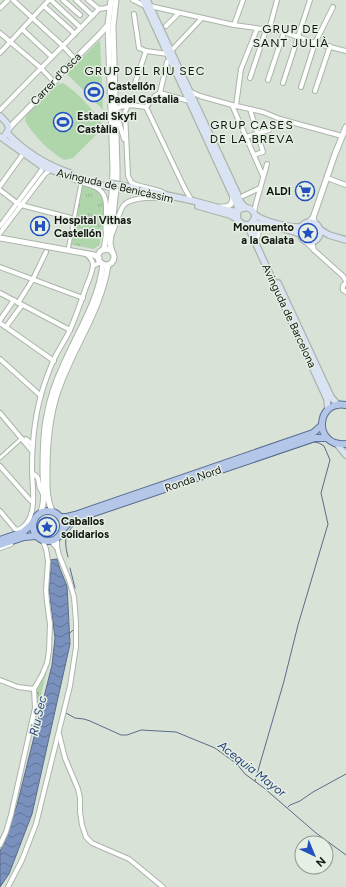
<svg xmlns="http://www.w3.org/2000/svg" width="346" height="887" viewBox="0 0 346 887" font-family="Figtree,sans-serif">
<style>
.park{fill:url(#park-tufts)}
.pitch{fill:#afd5ab}
.water{fill:url(#water-waves);stroke:#5b6c8a}
.lines{fill:none;stroke-linecap:round;stroke-linejoin:round}
.stream{stroke:#5b6c8a;stroke-width:1}
.pedestrian-casing{stroke:#abb5aa;stroke-width:5}
.minor-casing{stroke:#abb5aa;stroke-width:6}
.tertiary-casing{stroke:#abb5aa;stroke-width:7}
.secondary-casing{stroke:#abb5aa;stroke-width:8}
.primary-casing{stroke:#5c7094;stroke-width:8}
.pedestrian{stroke:#fff;stroke-width:3}
.minor{stroke:#fff;stroke-width:4}
.tertiary{stroke:#fff;stroke-width:5}
.secondary{stroke:#dae3f4;stroke-width:5.5}
.primary{stroke:#b5c7e9;stroke-width:6}
.secondary-bridge-casing{stroke:#abb5aa;stroke-width:8;stroke-linecap:butt}
.secondary-bridge{stroke:#dae3f4;stroke-width:5.5}
.labels{text-anchor:middle;dominant-baseline:central;stroke-width:3;stroke-linejoin:round;paint-order:stroke}
.street-label{font-size:11px;fill:#121511;stroke:#e5efe3}
.poi-label{font-size:11px;font-weight:bold;fill:#121511;stroke:#e5efe3;text-anchor:start}
.neighbourhood-label{font-size:12px;letter-spacing:1px;fill:#121511;stroke:#e5efe3}
.water-label{font-size:12px;font-style:italic;fill:#2a457f;stroke:#e5efe3}
</style>
<defs>
<pattern id="park-tufts" width="24" height="20" patternUnits="userSpaceOnUse"><rect width="24" height="20" fill="#afd5ab"/><path d="M3 7l-1-3M5 7V3M7 7l1-3M15 17l-1-3M17 17v-4M19 17l1-3" fill="none" stroke="#96b692"/></pattern>
<pattern id="water-waves" width="16" height="10" patternUnits="userSpaceOnUse"><rect width="16" height="10" fill="#7a91be"/><path d="M0 5q4-4 8 0t8 0" fill="none" stroke="#637599"/></pattern>
</defs>
<rect width="100%" height="100%" fill="#d8e2d6"/>
<!-- park -->
<g class="park">
<polygon points="80,185 96,189 102,195 104,204 100,244 94,249 68,244"/>
<polygon points="47,670 38,707 37,707 36,690 43,678"/>
</g>
<!-- pitch -->
<g class="pitch">
<polygon points="100,40 103,110 67,74"/>
<path d="M63,83C78,93 92,108 102,123L100,131L73,158L64,160C49,151 35,137 25,121L27,112L53,86Z"/>
</g>
<!-- water -->
<polygon class="water" points="57,559 60,569 67,586 70,644 32,814 9,874 0,887 0,852 17,805 52,665 55,638 49,589 51,569 50,560"/>
<g class="lines">
<!-- stream -->
<g class="stream">
<path d="M68,557C64,540 64,535 77,522L314,442L319,443L324,446L330,460L321,493L328,524L298,625L284,681L255,781"/>
<polyline points="70,568 75,588"/>
<polyline points="69,634 74,629"/>
<polyline points="27,690 32,691"/>
<polyline points="36,693 38,693"/>
<polyline points="66,713 75,718 84,719 90,721 121,735 127,735 141,730 176,732 215,748 237,764 245,774 264,788 316,833 346,855"/>
<polyline points="288,807 290,805 300,801 313,792 346,774"/>
</g>
<!-- pedestrian casing -->
<g class="pedestrian-casing">
<g id="pedestrian">
<polyline points="68,250 81,183"/>
<polyline points="0,458 22,438"/>
</g>
</g>
<!-- minor casing -->
<g class="minor-casing">
<g id="minor">
<polyline points="13,0 63,46 75,59"/>
<polyline points="63,0 80,15"/>
<polyline points="76,0 93,16"/>
<polyline points="88,0 99,9"/>
<polyline points="133,0 145,6 150,6 234,25 284,32 315,43 346,51"/>
<polyline points="52,1 81,28"/>
<polyline points="44,6 75,34"/>
<polyline points="0,8 8,0"/>
<polyline points="134,14 139,48 146,51 168,54"/>
<polyline points="234,25 243,0"/>
<polyline points="166,26 179,13"/>
<polyline points="22,29 52,57"/>
<polyline points="269,30 277,0"/>
<polyline points="0,33 41,68 54,82"/>
<polyline points="171,51 202,18"/>
<polyline points="0,53 49,0"/>
<polyline points="250,78 266,30"/>
<polyline points="268,80 284,32"/>
<polyline points="135,83 146,51"/>
<polyline points="283,83 310,0"/>
<polyline points="301,87 315,43 333,7"/>
<polyline points="189,91 200,96 232,105 263,112 280,119 342,136"/>
<polyline points="315,91 330,46"/>
<polyline points="160,93 167,62 170,59"/>
<polyline points="115,101 128,105"/>
<path d="M128,105L125,112L128,176C129,178 130,180 131,182C136,187 156,188 164,193"/>
<polyline points="232,105 263,176"/>
<polyline points="236,106 241,69 257,29"/>
<polyline points="146,107 185,189 192,201"/>
<path d="M116,109C125,103 136,106 146,107L155,96L160,93L189,101"/>
<polyline points="250,109 263,152 254,155"/>
<polyline points="0,110 99,9 106,8 110,6"/>
<polyline points="116,119 119,122 124,139"/>
<polyline points="246,137 269,130"/>
<path d="M71,178C79,183 87,183 95,187C113,195 103,218 106,234"/>
<polyline points="327,178 346,185"/>
<polyline points="0,186 23,154"/>
<polyline points="0,190 17,203 21,205 71,218"/>
<polyline points="243,196 260,188"/>
<polyline points="254,212 256,203 267,164"/>
<polyline points="0,226 41,171 43,167"/>
<polyline points="0,233 45,174 50,170"/>
<path d="M112,234C115,227 120,209 124,205C132,196 156,198 167,198"/>
<polyline points="303,239 314,250 343,276 346,281"/>
<polyline points="312,242 314,250"/>
<polyline points="93,266 101,262"/>
<polyline points="0,267 83,298"/>
<path d="M346,283C343,285 342,287 343,290L346,292"/>
<polyline points="0,293 70,330"/>
<polyline points="18,303 33,279 46,252"/>
<polyline points="0,320 14,300"/>
<polyline points="0,323 54,361"/>
<polyline points="6,327 22,305"/>
<polyline points="0,359 41,396"/>
<polyline points="0,413 32,451"/>
<polyline points="26,439 33,445"/>
<polyline points="0,466 30,500 33,502"/>
<path d="M32,473C41,478 37,480 40,488C41,490 42,492 43,494"/>
<path d="M0,511L15,529L18,530C25,527 30,520 32,511C35,498 32,483 32,469C32,440 35,412 44,385C47,376 50,368 54,359C59,349 65,340 70,330C76,316 81,302 86,287C89,280 93,271 93,264C92,259 90,257 86,254"/>
<polyline points="51,541 56,547"/>
<polyline points="0,548 11,544"/>
<polyline points="0,680 18,687 34,689"/>
<polyline points="59,734 65,758 73,777 78,789 80,798 80,812 82,825 86,837 92,843 129,859 163,887"/>
<polyline points="0,845 6,832 11,815 35,708 34,689 42,675 47,663 49,651 50,624 47,602 46,590 48,561 46,549 43,541"/>
<polyline points="8,887 22,860 36,824 70,686 76,647 76,622 74,597 69,580 59,555 57,547 57,538"/>
</g>
</g>
<!-- tertiary casing -->
<g class="tertiary-casing">
<g id="tertiary">
<polyline points="8,130 13,124 59,77 61,73 100,34 108,25"/>
<path d="M221,207C229,207 233,205 233,196"/>
<polyline points="313,218 315,224"/>
<polyline points="308,223 313,218 335,154 346,127"/>
<path d="M257,237C258,230 260,227 267,225"/>
<polyline points="0,238 94,255 99,258"/>
<circle cx="106" cy="257" r="8"/>
<polyline points="104,250 106,237 112,194 113,169 108,25 111,0"/>
<polyline points="112,252 110,243 117,180 117,169 113,26 116,0"/>
<path d="M52,511C46,498 47,484 47,470C47,444 49,419 57,394C71,350 101,312 108,265"/>
<path d="M41,512C46,499 43,483 43,470C43,452 43,433 47,415C50,398 56,381 63,366C77,333 99,301 103,264"/>
</g>
</g>
<!-- secondary casing -->
<g class="secondary-casing">
<g id="secondary">
<path d="M143,0L237,205L239,210C245,206 252,207 255,215C266,222 289,228 302,227"/>
<polyline points="147,0 237,193 241,203 245,207"/>
<path d="M0,116C6,122 13,127 5,135"/>
<path d="M7,133C25,152 46,165 70,173"/>
<polyline points="1,137 43,167 68,176 109,187"/>
<path d="M120,185L194,201L231,211H238C233,226 254,231 255,215"/>
<polyline points="198,206 230,215 237,219"/>
<polyline points="253,222 292,231 300,234"/>
<circle cx="310" cy="232" r="10"/>
<polyline points="251,224 255,234"/>
<polyline points="245,225 250,231 327,399 328,409"/>
<polyline points="319,229 329,235 346,240"/>
<polyline points="278,283 331,397 338,405"/>
<polyline points="337,444 346,455"/>
</g>
</g>
<!-- primary casing -->
<g class="primary-casing">
<g id="primary">
<path d="M346,405C316,399 312,447 346,444"/>
<circle cx="48" cy="526" r="15"/>
<polyline points="60,517 67,517 75,515 313,433 321,426"/>
<polyline points="63,529 70,522 76,519 315,438 327,438"/>
<polyline points="0,540 23,532 33,523"/>
<polyline points="0,545 24,537 36,536"/>
</g>
</g>
<!-- pedestrian -->
<use href="#pedestrian" class="pedestrian"/>
<!-- minor -->
<use href="#minor" class="minor"/>
<!-- tertiary -->
<use href="#tertiary" class="tertiary"/>
<!-- secondary -->
<use href="#secondary" class="secondary"/>
<!-- primary -->
<use href="#primary" class="primary"/>
<!-- secondary-bridge casing -->
<g class="secondary-bridge-casing">
<polyline id="secondary-bridge" points="109,183 120,185"/>
</g>
<!-- secondary-bridge -->
<use href="#secondary-bridge" class="secondary-bridge"/>
</g>
<!-- icons -->
<defs>
<g id="stadium-ring" transform="scale(1)"><circle r="9.5" fill="#e5efe3" stroke="#2250be" stroke-width="1.5"/><path d="M0-5a6.5 5 0 1 0 0 10a6.5 5 0 1 0 0-10ZM-3.5-1.8h7v3.6h-7Z" fill="#2250be"/></g>
<g id="supermarket-ring" transform="scale(1)"><circle r="9.5" fill="#e5efe3" stroke="#2250be" stroke-width="1.5"/><path d="M-6-5.5h2.5l.6 2H6L4.5 2H-2.5L-4.4-4H-6ZM-1.5 3.2a1.3 1.3 0 1 0 .1 0ZM3 3.2a1.3 1.3 0 1 0 .1 0Z" fill="#2250be"/></g>
<g id="hospital-ring" transform="scale(1)"><circle r="9.5" fill="#e5efe3" stroke="#2250be" stroke-width="1.5"/><path d="M-5-5h3v3.5h4V-5h3V5h-3V1.5h-4V5h-3Z" fill="#2250be"/></g>
<g id="sight-ring" transform="scale(1)"><circle r="9.5" fill="#e5efe3" stroke="#2250be" stroke-width="1.5"/><path d="M0-6L1.8-2.2L6-1.7L2.9 1.2L3.7 5.4L0 3.3L-3.7 5.4L-2.9 1.2L-6-1.7L-1.8-2.2Z" fill="#2250be"/></g>
</defs>
<g fill-rule="evenodd">
<use href="#stadium-ring" x="94" y="92"/>
<use href="#stadium-ring" x="63" y="122"/>
<use href="#supermarket-ring" x="305" y="191"/>
<use href="#hospital-ring" x="40" y="226"/>
<use href="#sight-ring" x="308" y="233"/>
<use href="#sight-ring" x="47" y="527"/>
</g>
<g class="labels">
<!-- street labels -->
<g class="street-label">
<text transform="translate(56 79) rotate(-46)">Carrer d'Osca</text>
<text transform="translate(115 186) rotate(13)">Avinguda de Benicàssim</text>
<text transform="translate(289 316) rotate(65)">Avinguda de Barcelona</text>
<text transform="translate(193 479) rotate(-19)">Ronda Nord</text>
</g>
<!-- poi labels -->
<g class="poi-label">
<text x="108" y="86">Castellón<tspan x="108" dy="13">Padel Castalia</tspan></text>
<text x="77" y="116">Estadi Skyfi<tspan x="77" dy="13">Castàlia</tspan></text>
<text x="291" y="191" text-anchor="end">ALDI</text>
<text x="54" y="220">Hospital Vithas<tspan x="54" dy="13">Castellón</tspan></text>
<text x="294" y="227" text-anchor="end">Monumento<tspan x="294" dy="13">a la Gaiata</tspan></text>
<text x="61" y="521">Caballos<tspan x="61" dy="13">solidarios</tspan></text>
</g>
<!-- neighbourhood labels -->
<g class="neighbourhood-label">
<text x="291" y="29">GRUP DE<tspan x="291" dy="14">SANT JULIÀ</tspan></text>
<text x="145" y="71">GRUP DEL RIU SEC</text>
<text x="252" y="125">GRUP CASES<tspan x="252" dy="14">DE LA BREVA</tspan></text>
</g>
<!-- water labels -->
<g class="water-label">
<text transform="translate(38 716) rotate(-77)">Riu Sec</text>
<text transform="translate(252 769) rotate(38)">Acequia Mayor</text>
</g>
</g>
<!-- north arrow -->
<g transform="translate(314 855) rotate(136)"><circle r="19" fill="#e5efe3" stroke="#91988f"/>
<path d="M0-3L7 15L0 10L-7 15Z" fill="#2250be"/>
<text y="-6" font-size="11" font-weight="bold" text-anchor="middle" fill="#121511">N</text>
</g>
</svg>
